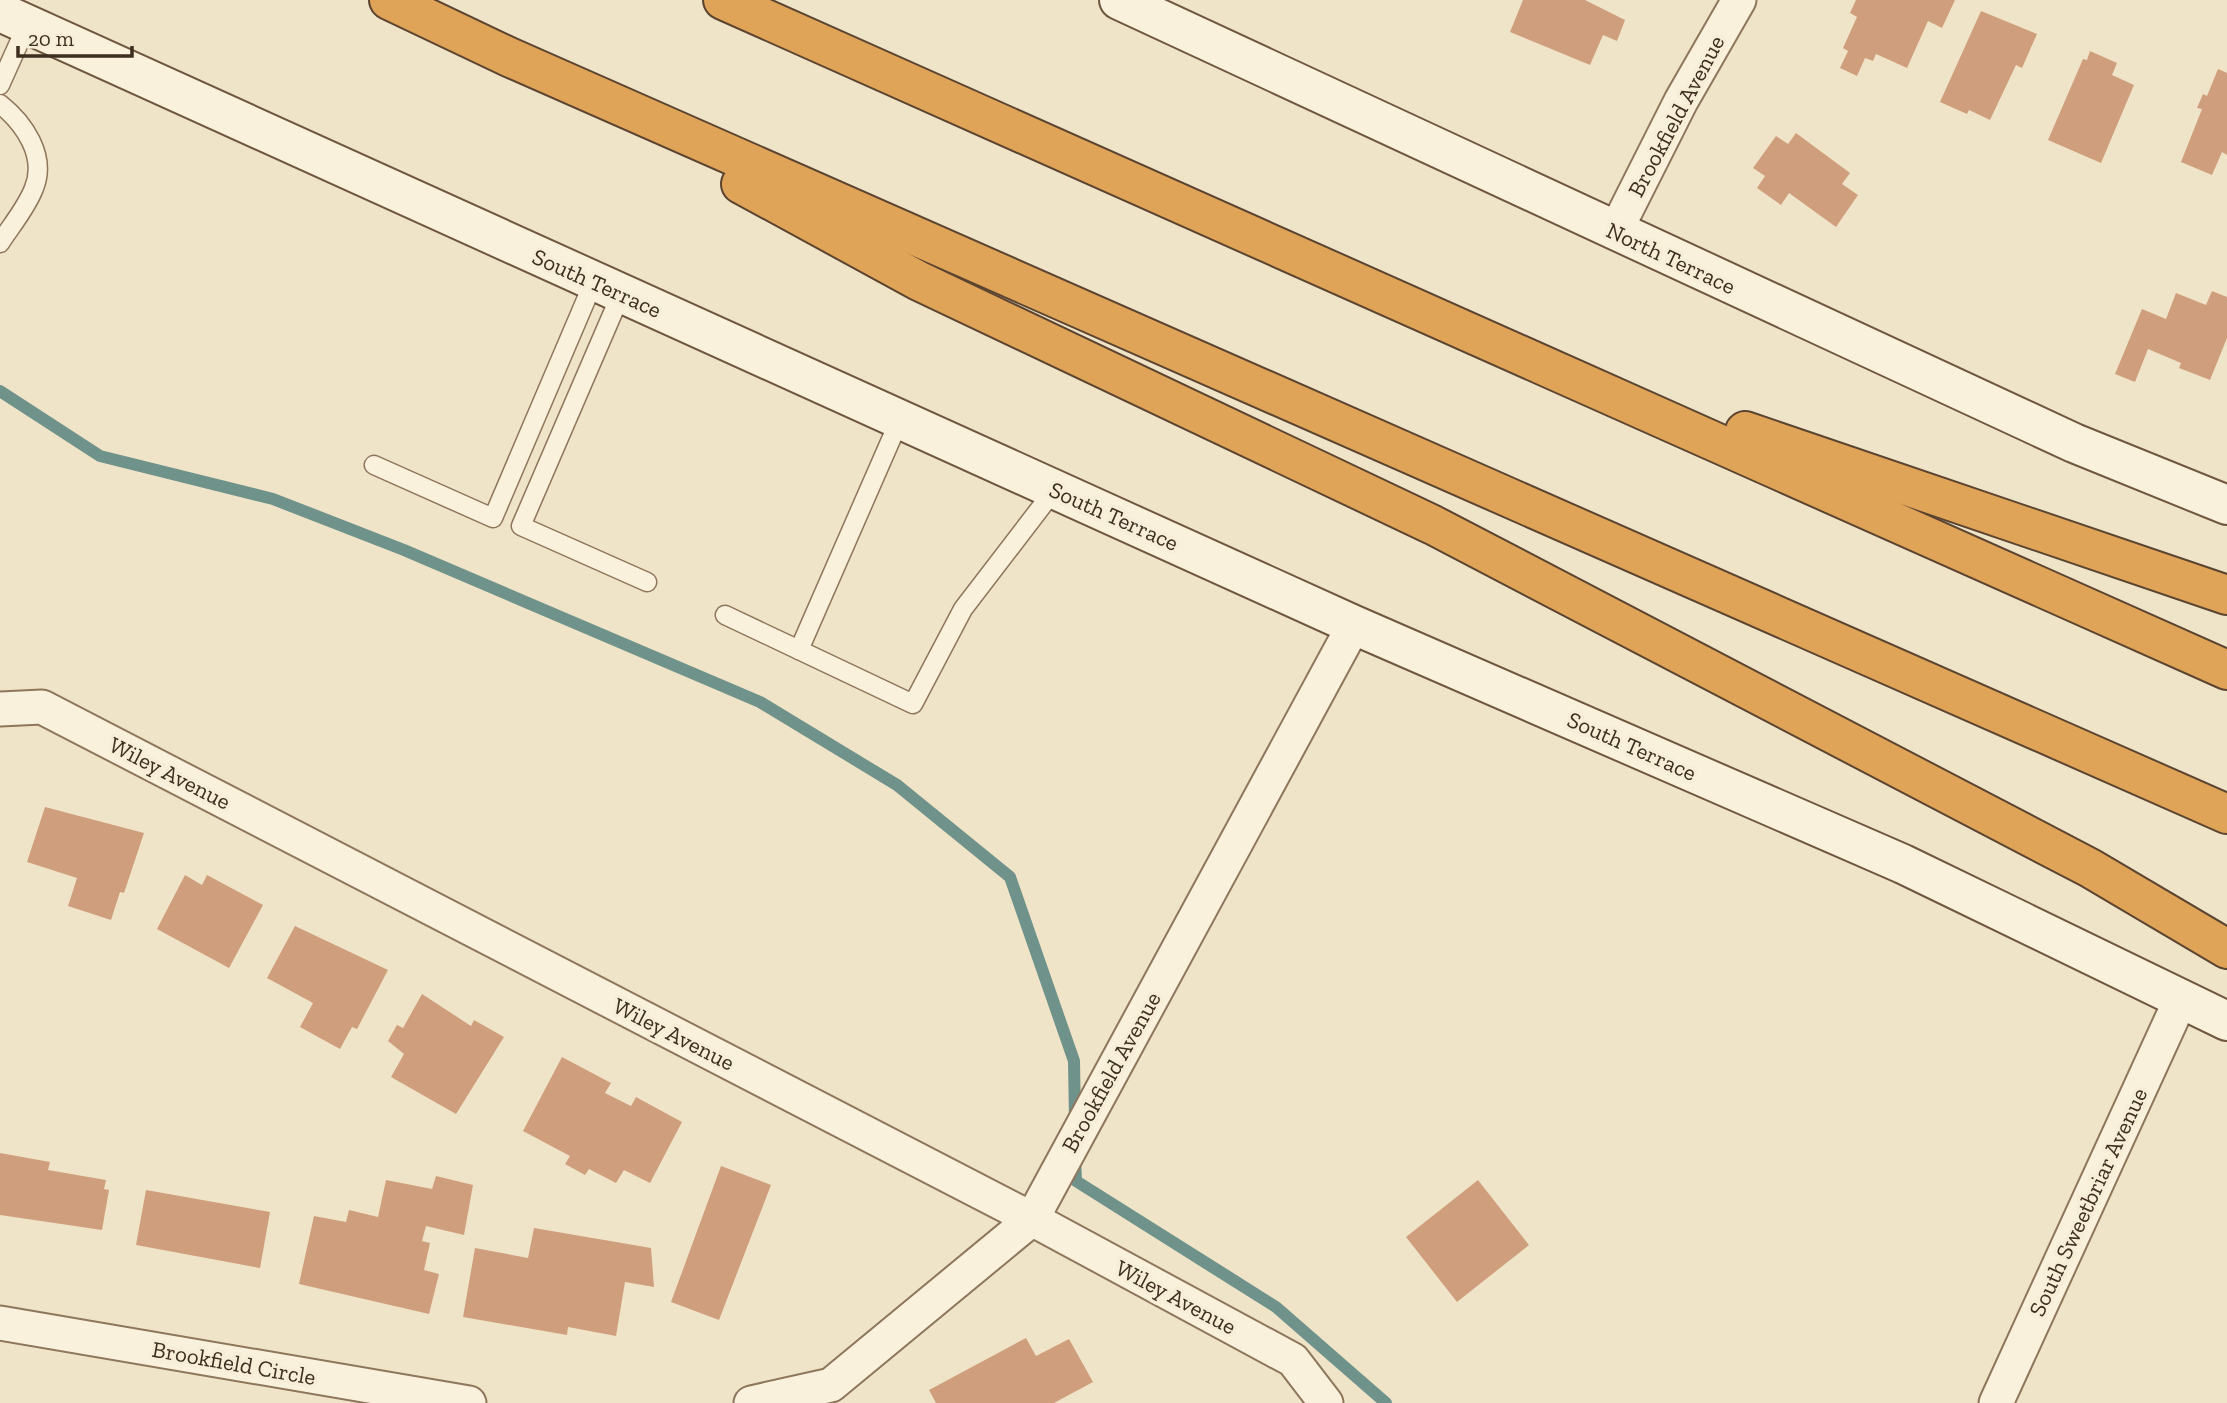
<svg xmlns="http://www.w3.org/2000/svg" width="2227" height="1403" viewBox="0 0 2227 1403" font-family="'Zilla Slab',serif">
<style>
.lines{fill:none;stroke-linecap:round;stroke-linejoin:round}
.stream{stroke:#6f938a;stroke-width:12}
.building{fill:#cf9f7d}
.lane-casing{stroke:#8d765c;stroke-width:21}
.street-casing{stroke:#8d765c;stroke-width:37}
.secondary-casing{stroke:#6f573f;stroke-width:42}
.highway-casing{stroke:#5b4430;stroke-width:42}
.lane{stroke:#faf1dc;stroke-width:18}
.street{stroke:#faf1dc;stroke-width:33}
.secondary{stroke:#faf1dc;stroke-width:38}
.highway{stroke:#e0a458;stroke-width:38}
.labels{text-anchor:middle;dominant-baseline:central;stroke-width:7;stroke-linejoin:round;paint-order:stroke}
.street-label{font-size:23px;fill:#3d2e20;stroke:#f7eed8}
</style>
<rect width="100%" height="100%" fill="#f0e4c8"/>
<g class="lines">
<!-- stream -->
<g class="stream">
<polyline points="0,391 100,456 273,499 404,550 760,702 897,785 1010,877 1074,1061 1075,1121"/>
<polyline points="1075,1156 1076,1181 1276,1307 1386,1403"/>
</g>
</g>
<!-- building -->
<g class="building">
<polygon points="1523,0 1585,0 1625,20 1617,41 1603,35 1590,65 1510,32"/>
<polygon points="1856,0 1955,0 1942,28 1928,21 1907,68 1876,54 1873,61 1865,58 1857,76 1840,68 1848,51 1843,48 1857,17 1850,13"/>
<polygon points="1981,11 2037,34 2022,68 2016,65 1990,120 1969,110 1967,114 1940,102"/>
<polygon points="2090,51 2117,63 2112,75 2134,85 2101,163 2048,140 2083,59 2087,60"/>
<polygon points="2218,69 2227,73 2227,155 2222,152 2212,175 2181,162 2202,109 2197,108 2203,94 2207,96"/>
<polygon points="1796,133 1850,173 1842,184 1858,195 1836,227 1789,193 1781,205 1757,188 1765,176 1753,168 1776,136 1788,144"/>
<polygon points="2212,291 2227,297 2227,338 2210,380 2179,368 2181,363 2148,349 2135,382 2115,374 2142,309 2166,319 2176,293 2206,305"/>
<polygon points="45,807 144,833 124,893 120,892 111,920 68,906 77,878 27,862"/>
<polygon points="185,875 202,885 207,875 263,905 229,968 157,929"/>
<polygon points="295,926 388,970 357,1029 352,1027 340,1049 300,1027 313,1003 267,978"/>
<polygon points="422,994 471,1026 474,1020 504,1037 456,1114 391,1077 404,1054 388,1041 397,1025 403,1028"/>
<polygon points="562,1057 611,1083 605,1093 631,1106 636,1097 682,1122 650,1183 624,1170 616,1183 589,1169 585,1175 565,1164 570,1156 523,1131"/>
<polygon points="0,1153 50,1162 48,1170 106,1180 104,1189 109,1190 102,1230 0,1215"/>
<polygon points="721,1166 771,1185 719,1320 671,1302"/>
<polygon points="436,1176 473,1185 464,1235 426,1226 422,1241 430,1243 424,1270 439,1274 429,1314 299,1284 314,1216 346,1222 349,1210 378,1217 386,1180 432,1189"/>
<polygon points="1478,1180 1529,1245 1457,1302 1406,1237"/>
<polygon points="146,1190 270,1212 260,1268 136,1245"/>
<polygon points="534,1228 651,1248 654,1287 625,1282 616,1336 568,1327 567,1335 463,1317 475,1248 528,1258"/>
<polygon points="1026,1338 1036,1356 1069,1339 1093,1382 1054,1403 936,1403 929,1390"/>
</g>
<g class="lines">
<!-- lane casing -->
<g class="lane-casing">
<g id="lane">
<polyline points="0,85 27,25"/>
<path d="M0,104C24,123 47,156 34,188C27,207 11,226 0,243"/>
<polyline points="621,294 521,526 647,582"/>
<polyline points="900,419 799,650 913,704 963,609 1055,489"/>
<polyline points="374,465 493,518 594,281"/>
<polyline points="725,615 799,650"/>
</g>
</g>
<!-- street casing -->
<g class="street-casing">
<g id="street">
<polyline points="1615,232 1681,101 1739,0"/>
<polyline points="0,709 42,707 1032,1219 1293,1360 1326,1403"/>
<polyline points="0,1323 469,1403"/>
<polyline points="751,1403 831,1385 1032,1219 1354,625"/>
<polyline points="1996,1403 2180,1001"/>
</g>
</g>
<!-- secondary casing -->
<g class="secondary-casing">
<g id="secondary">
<polyline points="1119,0 2074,443 2227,505"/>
<polyline points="0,12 1354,625 1903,864 2227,1021"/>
</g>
</g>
<!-- highway casing -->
<g class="highway-casing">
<g id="highway">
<polyline points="389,0 509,57 2227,814"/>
<polyline points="723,0 2227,670"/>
<polyline points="741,184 919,281 1433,525 2090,868 2227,949"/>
<polyline points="1745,431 2227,595"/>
</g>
</g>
<!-- lane -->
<use href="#lane" class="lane"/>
<!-- street -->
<use href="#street" class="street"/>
<!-- secondary -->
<use href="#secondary" class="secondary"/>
<!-- highway -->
<use href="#highway" class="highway"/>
</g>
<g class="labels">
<!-- street labels -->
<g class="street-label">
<text transform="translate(1676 116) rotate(-62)">Brookfield Avenue</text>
<text transform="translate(1671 258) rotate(25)">North Terrace</text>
<text transform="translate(597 283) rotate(24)">South Terrace</text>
<text transform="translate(1114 516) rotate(24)">South Terrace</text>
<text transform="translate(1632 746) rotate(24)">South Terrace</text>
<text transform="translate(170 773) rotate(27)">Wiley Avenue</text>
<text transform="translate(674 1034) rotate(27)">Wiley Avenue</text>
<text transform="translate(1111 1072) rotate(-61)">Brookfield Avenue</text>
<text transform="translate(2088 1202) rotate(-65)">South Sweetbriar Avenue</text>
<text transform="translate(1176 1297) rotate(28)">Wiley Avenue</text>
<text transform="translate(234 1363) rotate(10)">Brookfield Circle</text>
</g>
</g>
<!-- scale -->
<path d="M18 46v10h114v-10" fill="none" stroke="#3d2e20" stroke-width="3.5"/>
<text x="28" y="46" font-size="21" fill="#3d2e20" stroke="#f7eed8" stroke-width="5" paint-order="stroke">20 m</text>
</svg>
